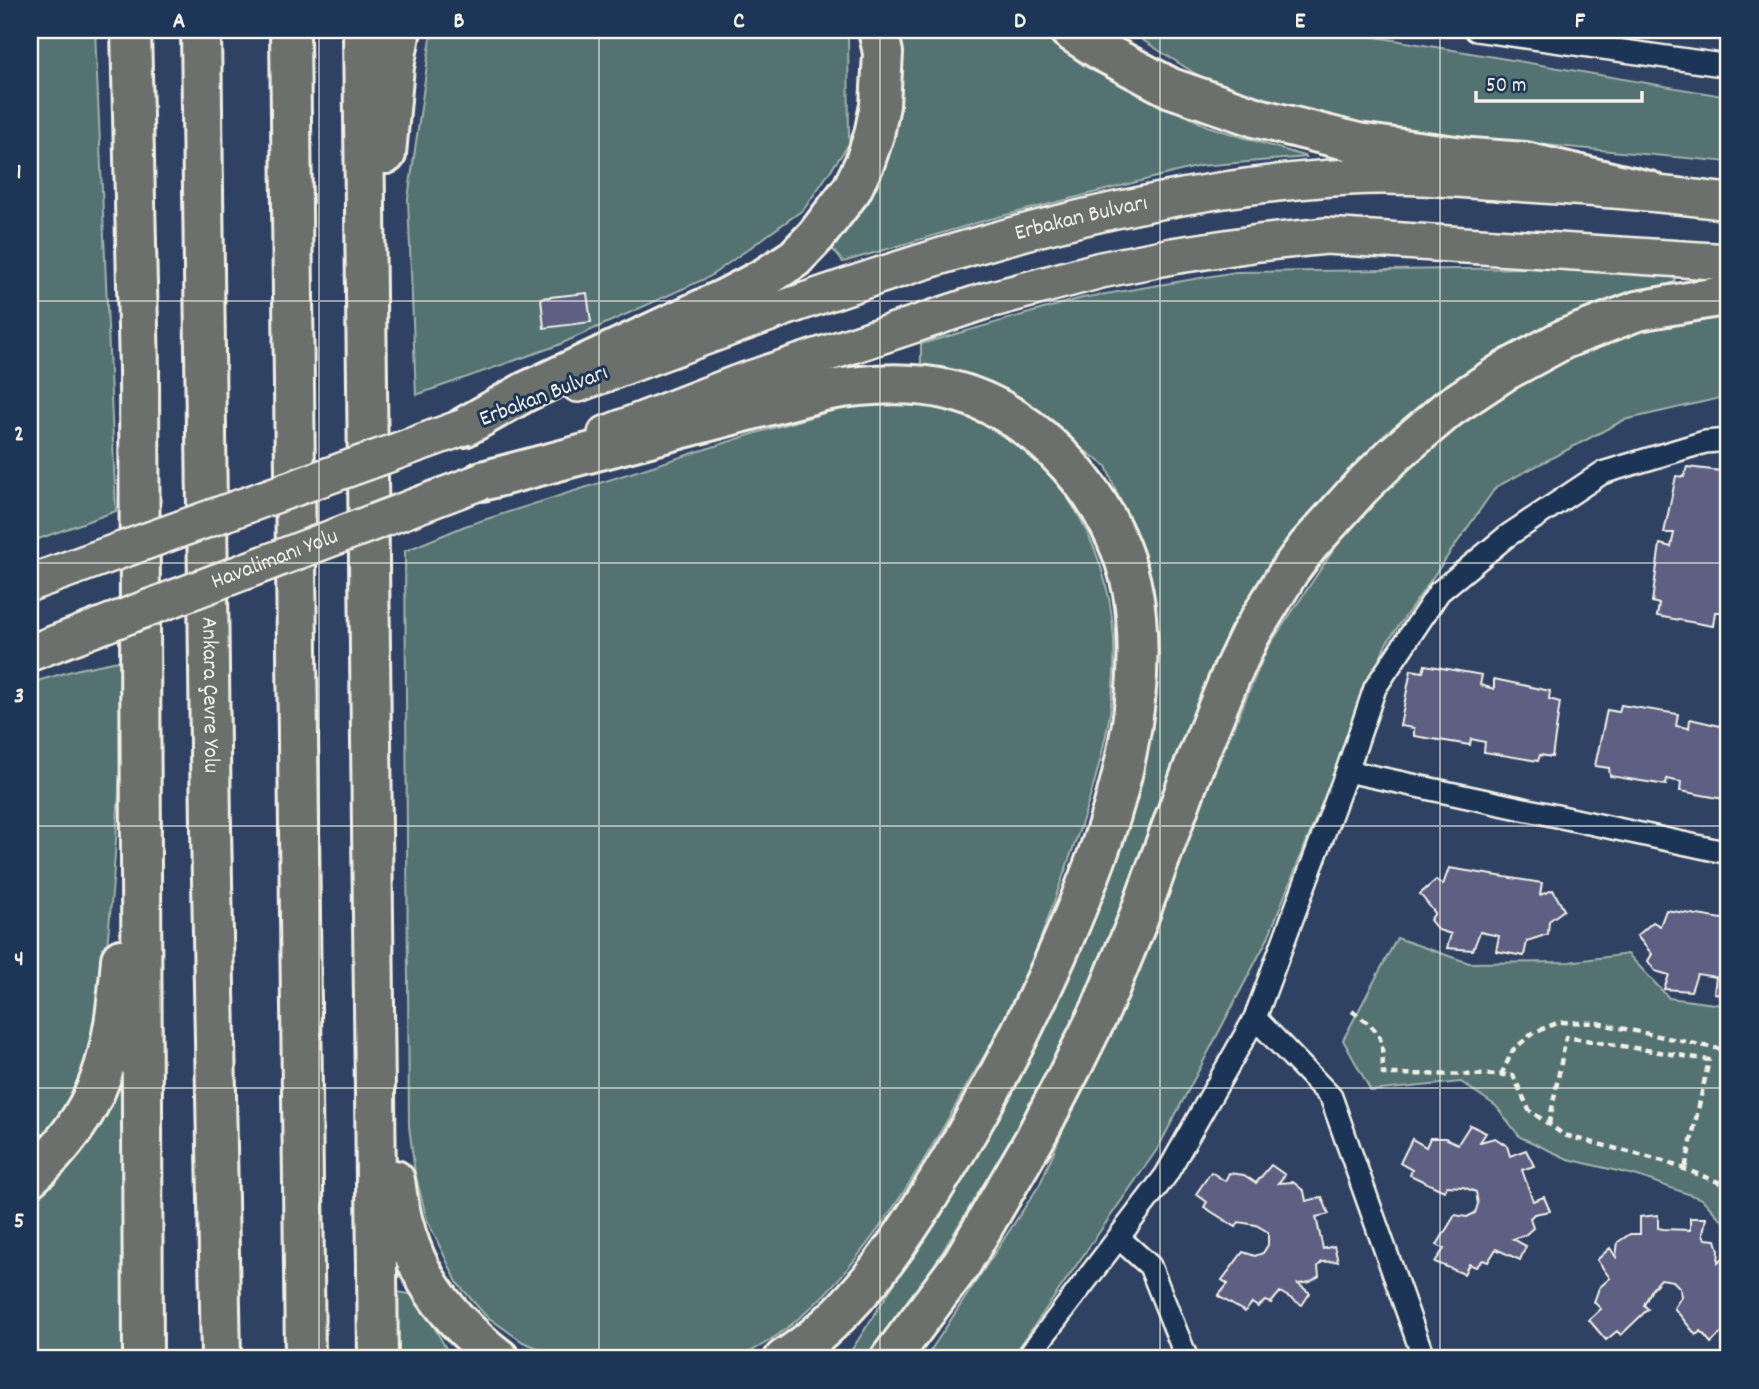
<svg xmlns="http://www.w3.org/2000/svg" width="1759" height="1389" viewBox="0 0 1759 1389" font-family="Dekko,sans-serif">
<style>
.green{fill:#527271;stroke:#a3b2ac;stroke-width:2}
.building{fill:#5d5f83;stroke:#f4f1e8;stroke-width:2}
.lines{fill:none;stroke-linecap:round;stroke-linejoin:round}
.minor-casing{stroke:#f4f1e8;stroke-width:26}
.trunk-casing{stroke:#f4f1e8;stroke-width:40}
.motorway-casing{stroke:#f4f1e8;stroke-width:44}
.path{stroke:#f4f1e8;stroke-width:4.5;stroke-dasharray:7 5;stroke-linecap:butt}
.minor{stroke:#1d3557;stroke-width:21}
.trunk{stroke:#6c706d;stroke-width:35}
.motorway{stroke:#6c706d;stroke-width:38}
.trunk-bridge-casing{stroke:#f4f1e8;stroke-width:40;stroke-linecap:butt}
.trunk-bridge{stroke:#6c706d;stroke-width:35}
.grid{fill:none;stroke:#f4f1e8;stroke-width:2;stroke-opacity:0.55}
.labels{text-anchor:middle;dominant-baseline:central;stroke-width:6;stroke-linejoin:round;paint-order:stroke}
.street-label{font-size:23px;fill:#f4f1e8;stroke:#1d3557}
.neatline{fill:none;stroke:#f4f1e8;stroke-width:2.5}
.grid-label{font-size:23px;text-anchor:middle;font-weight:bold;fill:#f4f1e8}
</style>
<rect width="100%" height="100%" fill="#304264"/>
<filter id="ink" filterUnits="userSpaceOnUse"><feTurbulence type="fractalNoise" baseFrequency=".0143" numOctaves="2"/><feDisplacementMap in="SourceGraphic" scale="14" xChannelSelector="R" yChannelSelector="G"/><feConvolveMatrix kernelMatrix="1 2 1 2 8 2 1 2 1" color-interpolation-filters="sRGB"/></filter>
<g filter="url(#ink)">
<!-- green -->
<g class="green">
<polygon points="30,30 95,30 116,511 30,542"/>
<polygon points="432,30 848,30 849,144 804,209 709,277 556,346 416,395 408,199"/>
<polygon points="897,30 1037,30 1084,66 1207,126 1307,157 1200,166 990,219 843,262 831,247 869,190 900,104"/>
<polygon points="1127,30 1335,30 1729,97 1729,162 1371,129 1254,104 1196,74"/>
<polygon points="1673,266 1675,282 1611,303 1421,407 1286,539 1170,799 1071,1041 877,1359 846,1359 992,1130 1134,806 1158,663 1143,557 1106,466 1016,402 921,370 921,344 1082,298 1236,272"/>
<polygon points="1729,310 1729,396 1624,420 1496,487 1386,644 1267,940 1158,1148 1011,1359 925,1359 1040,1184 1267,649 1357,515 1445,430 1593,334"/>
<path d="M897,400C915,403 938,403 956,409C1008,428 1053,469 1080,518C1144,635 1107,755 1065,871C1049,914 1035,960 1015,1000C1000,1031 981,1060 965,1089C914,1179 834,1320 734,1359H565L523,1342L485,1315L458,1284L427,1220L415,1173L409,1126L405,551L465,526L753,434L845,407Z"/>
<path d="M123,660C122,745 118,830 110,916C105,967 101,1019 85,1068C74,1101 52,1128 30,1152V683L79,669Z"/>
<polygon points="1397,938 1469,963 1569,962 1628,954 1669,998 1729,1006 1729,1228 1702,1199 1638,1176 1568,1159 1520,1137 1496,1106 1461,1082 1371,1091 1343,1040"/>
<polygon points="115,1069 135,1070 134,1359 30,1359 30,1193"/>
<polygon points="390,1291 416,1295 452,1359 388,1359"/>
</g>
<!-- building -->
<g class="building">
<polygon points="587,293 591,322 544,328 541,298"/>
<polygon points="1687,467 1729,472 1729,541 1727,540 1725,555 1729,556 1729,567 1722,612 1715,612 1713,626 1657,616 1659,604 1652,602 1660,544 1671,547 1674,533 1664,533 1676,476 1684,477"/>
<polygon points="1425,665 1482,675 1480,685 1494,689 1494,679 1550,691 1549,699 1560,702 1552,757 1540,755 1538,761 1484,752 1485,742 1471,739 1470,745 1414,736 1414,728 1400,726 1411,670 1423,672"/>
<polygon points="1621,705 1678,714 1676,726 1689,728 1690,719 1729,728 1729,800 1680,791 1681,782 1667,779 1666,785 1610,776 1609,768 1595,766 1607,710 1619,712"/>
<polygon points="1449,868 1542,883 1540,895 1553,890 1564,910 1549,921 1548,934 1527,941 1524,956 1496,951 1499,936 1480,932 1473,950 1447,948 1451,934 1438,930 1430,920 1435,913 1420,894 1436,880 1443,885"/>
<polygon points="1666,910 1729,920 1729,996 1714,993 1716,977 1697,974 1691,991 1664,989 1669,975 1655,971 1648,961 1652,954 1637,936 1653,922 1660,926"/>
<polygon points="1470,1125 1486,1133 1480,1142 1495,1138 1507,1146 1510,1156 1526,1150 1534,1166 1522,1170 1533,1201 1544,1197 1550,1211 1534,1214 1530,1218 1533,1228 1525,1235 1513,1239 1526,1246 1520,1260 1496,1249 1488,1262 1483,1260 1476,1267 1469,1264 1464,1274 1435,1262 1444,1249 1437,1245 1455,1215 1467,1217 1475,1213 1478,1204 1476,1192 1463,1187 1447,1186 1444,1191 1410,1175 1412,1170 1400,1163 1412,1139 1426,1147 1430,1138 1445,1138 1458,1144"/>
<polygon points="1271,1165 1285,1175 1278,1183 1293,1182 1304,1191 1306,1201 1322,1197 1329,1214 1316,1217 1323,1249 1334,1246 1338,1261 1322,1262 1318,1266 1319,1276 1310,1282 1298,1284 1310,1293 1302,1305 1280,1292 1271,1303 1265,1301 1258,1307 1252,1303 1245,1312 1218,1296 1228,1284 1222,1280 1243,1252 1255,1256 1263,1253 1268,1245 1268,1232 1256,1225 1239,1222 1236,1227 1204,1207 1207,1202 1196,1194 1211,1172 1225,1181 1229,1173 1244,1175 1256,1183"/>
<polygon points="1658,1215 1658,1228 1663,1229 1690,1230 1690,1218 1706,1218 1703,1234 1705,1239 1716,1240 1719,1250 1718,1262 1729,1253 1729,1274 1722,1282 1729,1292 1726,1298 1729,1308 1725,1312 1729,1317 1729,1325 1711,1343 1701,1331 1696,1335 1674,1308 1681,1297 1680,1288 1673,1281 1661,1279 1652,1289 1644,1305 1648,1309 1621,1335 1617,1331 1606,1340 1589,1320 1601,1309 1594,1302 1599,1288 1610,1278 1597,1260 1610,1248 1616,1257 1618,1242 1630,1234 1640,1234 1640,1217"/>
</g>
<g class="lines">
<!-- minor casing -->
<g class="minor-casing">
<g id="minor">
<polyline points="1476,30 1729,66"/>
<polyline points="1347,771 1729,853"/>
<polyline points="1255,1018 1331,1097 1424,1359"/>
<polyline points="1120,1239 1150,1266 1187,1359"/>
<polyline points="1026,1359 1166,1175 1255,1018 1347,771 1375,688 1439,592 1507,536 1602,473 1705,442 1729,440"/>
</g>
</g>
<!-- trunk casing -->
<g class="trunk-casing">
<g id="trunk">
<path id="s1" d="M578,384C824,292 1086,191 1350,177C1399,174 1449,179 1498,182C1576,187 1652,192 1729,202"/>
<polyline points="606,434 738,383 985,301 1101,270 1172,256 1259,243 1326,236 1729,262"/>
</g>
</g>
<!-- motorway casing -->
<g class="motorway-casing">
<g id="motorway">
<polyline points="131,30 139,370 143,1359"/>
<path id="s2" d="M201,30L211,828L221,1359"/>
<polyline points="290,30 305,1359"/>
<polyline points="363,30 378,1359"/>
<polyline points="1069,30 1103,52 1171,88 1258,118 1358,143 1471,158 1525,162 1649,191"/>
<polyline points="386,154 394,67 401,30"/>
<polyline points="464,427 525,392 724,299 766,277 795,258 816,236 852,189 865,162 874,135 880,105 883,53 878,30"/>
<path d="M482,481L824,391C916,375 987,384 1056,452C1100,495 1131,554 1136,616C1140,661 1136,708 1127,751C1116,810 1094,867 1071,922C1037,1004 997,1082 952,1158C907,1232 858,1312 784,1359"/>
<path d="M30,1177C103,1113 114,1052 121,959"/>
<path d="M395,1180C405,1261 436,1310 500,1359"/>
<polyline points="890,1359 962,1263 1034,1140 1072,1067 1101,1009 1135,927 1195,763 1231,675 1250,635 1290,570 1308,546 1361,487 1396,453 1449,408 1505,371 1564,339 1637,311 1729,295"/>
</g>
</g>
<!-- path -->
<g class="path">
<path d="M1352,1011C1385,1035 1382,1036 1383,1074L1513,1075L1529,1110L1564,1135L1663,1161L1729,1186"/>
<polyline points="1501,1075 1513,1050 1533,1033 1559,1022 1597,1023 1729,1051"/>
<polyline points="1549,1124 1566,1037 1709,1060 1685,1169"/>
</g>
<!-- minor -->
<use href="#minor" class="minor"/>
<!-- trunk -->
<use href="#trunk" class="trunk"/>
<!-- motorway -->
<use href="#motorway" class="motorway"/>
<!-- trunk-bridge casing -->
<g class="trunk-bridge-casing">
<g id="trunk-bridge">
<polyline points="30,583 464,427"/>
<path id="s3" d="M30,653L482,481"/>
</g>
</g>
<!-- trunk-bridge -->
<use href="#trunk-bridge" class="trunk-bridge"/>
</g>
</g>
<!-- grid -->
<path class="grid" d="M319,30V1359M599,30V1359M880,30V1359M1160,30V1359M1440,30V1359M30,301H1729M30,563H1729M30,826H1729M30,1088H1729"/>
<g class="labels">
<!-- street labels -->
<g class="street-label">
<text stroke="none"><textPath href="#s1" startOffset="530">Erbakan Bulvarı</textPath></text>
<text transform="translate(544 397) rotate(-21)">Erbakan Bulvarı</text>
<text stroke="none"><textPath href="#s3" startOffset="262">Havalimanı Yolu</textPath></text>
<text stroke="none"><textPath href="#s2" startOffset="665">Ankara Çevre Yolu</textPath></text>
</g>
</g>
<!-- margin -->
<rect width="1759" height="1389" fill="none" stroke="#1d3557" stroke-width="77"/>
<!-- scale -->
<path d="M1476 91v10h166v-10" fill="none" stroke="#f4f1e8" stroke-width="3.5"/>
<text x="1486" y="91" font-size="21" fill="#f4f1e8" stroke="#1d3557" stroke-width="5" paint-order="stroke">50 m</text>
<rect x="38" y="38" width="1682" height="1312" class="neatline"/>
<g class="grid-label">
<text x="179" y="27">A</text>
<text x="459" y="27">B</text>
<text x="739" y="27">C</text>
<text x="1020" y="27">D</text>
<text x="1300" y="27">E</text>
<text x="1580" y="27">F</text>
<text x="19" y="178">1</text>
<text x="19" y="440">2</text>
<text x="19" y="702">3</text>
<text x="19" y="965">4</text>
<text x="19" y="1227">5</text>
</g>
</svg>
